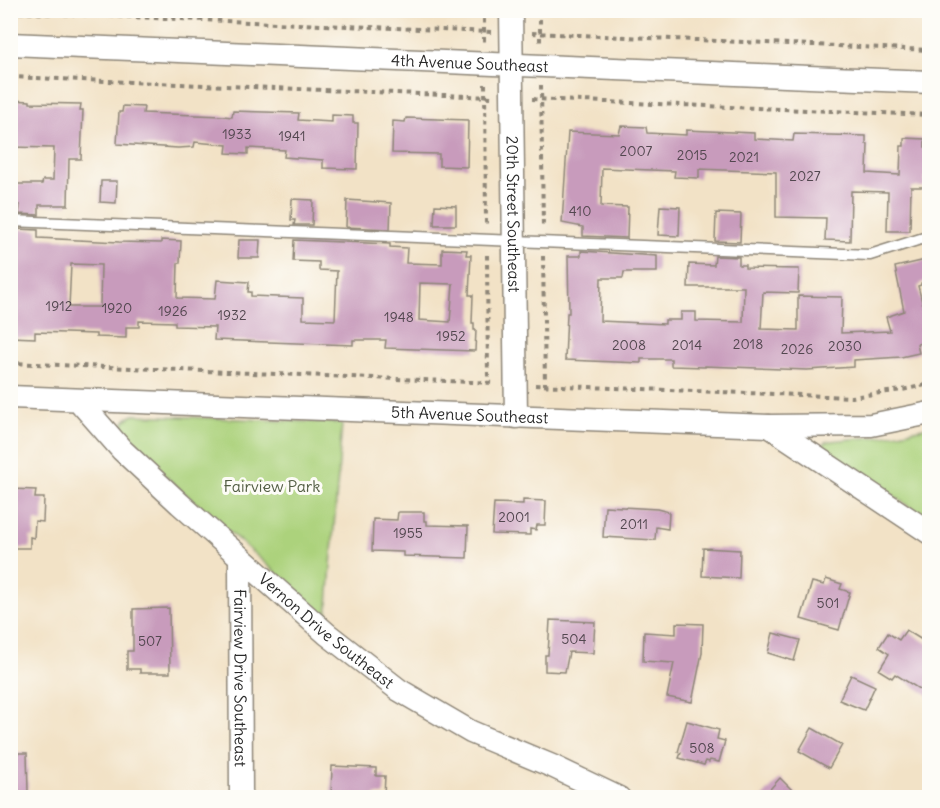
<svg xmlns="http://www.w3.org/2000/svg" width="940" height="808" viewBox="0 0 940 808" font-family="Delius,sans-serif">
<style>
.green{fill:#acd27c;stroke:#6c7e54;stroke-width:1.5}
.building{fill:#c89bbc;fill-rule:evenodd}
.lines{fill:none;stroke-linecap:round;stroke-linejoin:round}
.service-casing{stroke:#8e8678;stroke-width:13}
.minor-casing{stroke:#8e8678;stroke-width:25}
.path{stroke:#8e8678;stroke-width:4;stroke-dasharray:4.5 4.5;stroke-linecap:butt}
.service{stroke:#fff;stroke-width:10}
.minor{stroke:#fff;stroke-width:22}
.labels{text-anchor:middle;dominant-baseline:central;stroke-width:6;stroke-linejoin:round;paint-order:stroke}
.number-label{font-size:14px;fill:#52474f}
.street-label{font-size:16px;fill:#2b2b2b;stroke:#fdfcf7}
.park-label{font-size:16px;fill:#525d43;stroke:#fdfcf7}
</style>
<rect width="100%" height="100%" fill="#fdfcf7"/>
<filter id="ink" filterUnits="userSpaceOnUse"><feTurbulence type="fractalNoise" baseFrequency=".0167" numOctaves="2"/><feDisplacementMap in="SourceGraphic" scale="12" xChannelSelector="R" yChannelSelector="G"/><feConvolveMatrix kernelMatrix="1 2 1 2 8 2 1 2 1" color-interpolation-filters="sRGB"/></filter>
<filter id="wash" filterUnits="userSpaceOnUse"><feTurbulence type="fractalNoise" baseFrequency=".008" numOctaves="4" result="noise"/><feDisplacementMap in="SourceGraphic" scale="24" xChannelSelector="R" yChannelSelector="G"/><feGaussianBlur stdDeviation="1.35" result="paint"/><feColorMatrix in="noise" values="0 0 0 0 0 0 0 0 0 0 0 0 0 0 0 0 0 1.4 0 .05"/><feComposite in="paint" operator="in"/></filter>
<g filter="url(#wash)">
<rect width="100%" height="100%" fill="#f2e2c6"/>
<!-- green -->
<g class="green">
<path d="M134,415L342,423L327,617L133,448C124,436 115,422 134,415Z"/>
<polygon points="929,427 929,520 821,447 826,442 830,441 884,436"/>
</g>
<g id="blocks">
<!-- building -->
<g class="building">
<polygon points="10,100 30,101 30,103 81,104 80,110 83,110 81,159 69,159 68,205 39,205 39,215 19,214 20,205 16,205 16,184 42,184 43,180 53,180 54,148 10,147"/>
<polygon points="123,106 144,107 143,113 223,116 232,117 233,111 299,113 298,120 332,122 332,115 353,116 353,123 358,123 357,169 323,168 323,160 284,157 285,150 248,148 248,154 226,153 227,145 195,142 194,147 178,148 117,144 119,112 122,112"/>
<polygon points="406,118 468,120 467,167 439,166 439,154 392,153 393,121 405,122"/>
<polygon points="621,126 646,127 647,133 686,135 686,130 754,133 754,139 793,141 794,134 866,136 866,144 868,144 867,173 900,175 901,146 904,146 904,138 925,139 925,147 929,147 928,177 925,177 925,187 911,187 910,231 887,231 888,192 851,191 850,241 825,240 826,218 776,217 776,172 699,169 699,178 674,177 675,171 602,168 601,206 628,207 627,238 583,236 583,227 562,223 568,132 619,134"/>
<polygon points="101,181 117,181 116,203 100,202"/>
<polygon points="292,199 313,200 312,225 294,225 295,220 291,220"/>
<polygon points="347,200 391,203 390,229 346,227"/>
<polygon points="435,205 456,206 456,225 434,225"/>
<polygon points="660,206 680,207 679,236 658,235"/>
<polygon points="716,213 741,214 740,242 715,241"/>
<path d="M18,229L38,230V238L119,242L161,243V240L181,241L180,263H178L177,298L215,299L217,280L249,282L248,292H251V296L303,298V319L335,320L337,271L319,270V262L293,261L294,240L390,244V247L407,248L406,263L442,264V249L467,250L466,255H471L469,295H473L472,323H474V330H476L475,351L385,348L386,340H353V345L214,340L215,327L175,326V322L139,321V327H126V338L96,337V334L35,332V338L10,337V286L15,280ZM71,264L101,265L100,307H69ZM420,283L453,284L450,322L419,320Z"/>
<polygon points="239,240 260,240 259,258 238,258"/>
<polygon points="581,251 657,256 657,272 624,272 623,278 601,278 600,321 665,324 665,320 681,320 681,312 696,312 696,321 743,322 744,287 688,287 689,264 714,265 715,256 739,257 739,265 745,265 745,268 799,269 798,293 763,292 761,329 798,330 798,296 842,297 841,333 890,331 886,317 904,311 895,267 930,259 930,280 921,283 921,285 918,286 930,333 930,341 917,344 919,353 901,357 854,360 854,367 807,370 705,366 705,367 671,366 671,359 641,359 641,363 565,360 567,313 569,313 568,256 581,256"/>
<polygon points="10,489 36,490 35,498 44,498 43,522 35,521 34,538 30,537 30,548 10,548"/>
<polygon points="523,500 546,501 545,525 537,525 536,530 530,529 530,535 492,534 494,503 523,504"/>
<polygon points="605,506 657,509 669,512 668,529 656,527 655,540 603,537"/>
<polygon points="398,512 424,512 424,521 427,521 427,525 468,526 467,558 403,556 403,552 372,551 373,519 397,520"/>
<polygon points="703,548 740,550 739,578 702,576"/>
<polygon points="826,579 842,584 840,589 850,592 839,630 801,619 812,582 824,585"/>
<polygon points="169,608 170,673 140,673 140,669 127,669 127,651 133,651 133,609"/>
<polygon points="550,620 595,622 593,653 569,652 565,672 545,671 545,655 548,655"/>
<polygon points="676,623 703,624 702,653 692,702 667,697 674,663 643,661 644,632 676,634"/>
<polygon points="906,630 930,645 930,696 895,674 892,678 879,670 889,654 879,647 888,633 899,640"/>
<polygon points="773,633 800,640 794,661 768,653"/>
<polygon points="851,675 875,686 864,710 839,700"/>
<polygon points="687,721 719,730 717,739 725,741 719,762 710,760 709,762 706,761 704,765 679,758 681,753 678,752"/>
<polygon points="812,728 842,745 829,768 799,751"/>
<polygon points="10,753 27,753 28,792 10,792"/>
<polygon points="332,766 376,768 376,776 385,776 384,795 375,795 375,798 331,798"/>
<polygon points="780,778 800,798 762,798"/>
</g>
</g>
</g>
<g filter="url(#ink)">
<use href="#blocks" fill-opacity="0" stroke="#8e8678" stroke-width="1.5"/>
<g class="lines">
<!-- service casing -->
<g class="service-casing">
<polyline id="service" points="10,221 870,255 930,236"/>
</g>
<!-- minor casing -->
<g class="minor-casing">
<g id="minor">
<path id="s1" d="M511,10L516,417"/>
<path id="s2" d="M10,44L930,82"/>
<path id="s3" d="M10,397L769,426L871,425L930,413"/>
<path id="s4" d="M79,401L122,450L180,504L327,634L399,690L471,732L552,766L619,798"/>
<polyline points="769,426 930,533"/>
<path id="s5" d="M240,558L241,798"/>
</g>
</g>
<!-- path -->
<g class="path">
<polyline points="484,10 484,43"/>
<polyline points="540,10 540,46"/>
<polyline points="10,12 491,32"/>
<polyline points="532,33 930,50"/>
<polyline points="10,77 492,97"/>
<polyline points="485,84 486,226"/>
<polyline points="541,85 543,227"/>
<polyline points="532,99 930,115"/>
<polyline points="487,255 488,383"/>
<polyline points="543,256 545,385"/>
<polyline points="10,363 495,383"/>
<polyline points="535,385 852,397 902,390 930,384"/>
</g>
<!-- service -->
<use href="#service" class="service"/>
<!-- minor -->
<use href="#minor" class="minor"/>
</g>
</g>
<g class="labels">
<!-- number labels -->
<g class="number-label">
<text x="237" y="134">1933</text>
<text x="292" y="136">1941</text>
<text x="636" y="151">2007</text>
<text x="692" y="155">2015</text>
<text x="744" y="157">2021</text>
<text x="805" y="176">2027</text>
<text x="580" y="211">410</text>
<text x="59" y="306">1912</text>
<text x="117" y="308">1920</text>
<text x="173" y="311">1926</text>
<text x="232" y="315">1932</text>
<text x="399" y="317">1948</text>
<text x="451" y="336">1952</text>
<text x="748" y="344">2018</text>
<text x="629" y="345">2008</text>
<text x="687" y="345">2014</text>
<text x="845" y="346">2030</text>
<text x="797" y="349">2026</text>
<text x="514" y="517">2001</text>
<text x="634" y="524">2011</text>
<text x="408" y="533">1955</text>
<text x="828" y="603">501</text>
<text x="574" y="639">504</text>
<text x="150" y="641">507</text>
<text x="702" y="748">508</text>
</g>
<!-- street labels -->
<g class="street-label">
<text stroke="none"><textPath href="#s2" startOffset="460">4th Avenue Southeast</textPath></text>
<text stroke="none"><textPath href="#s1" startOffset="204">20th Street Southeast</textPath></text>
<text stroke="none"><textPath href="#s3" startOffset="460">5th Avenue Southeast</textPath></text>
<text stroke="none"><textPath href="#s4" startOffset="338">Vernon Drive Southeast</textPath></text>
<text stroke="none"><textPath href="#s5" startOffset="120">Fairview Drive Southeast</textPath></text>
</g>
<!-- park labels -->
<g class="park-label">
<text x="272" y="486">Fairview Park</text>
</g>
</g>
<!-- margin -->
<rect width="940" height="808" fill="none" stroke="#fdfcf7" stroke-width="36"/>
</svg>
